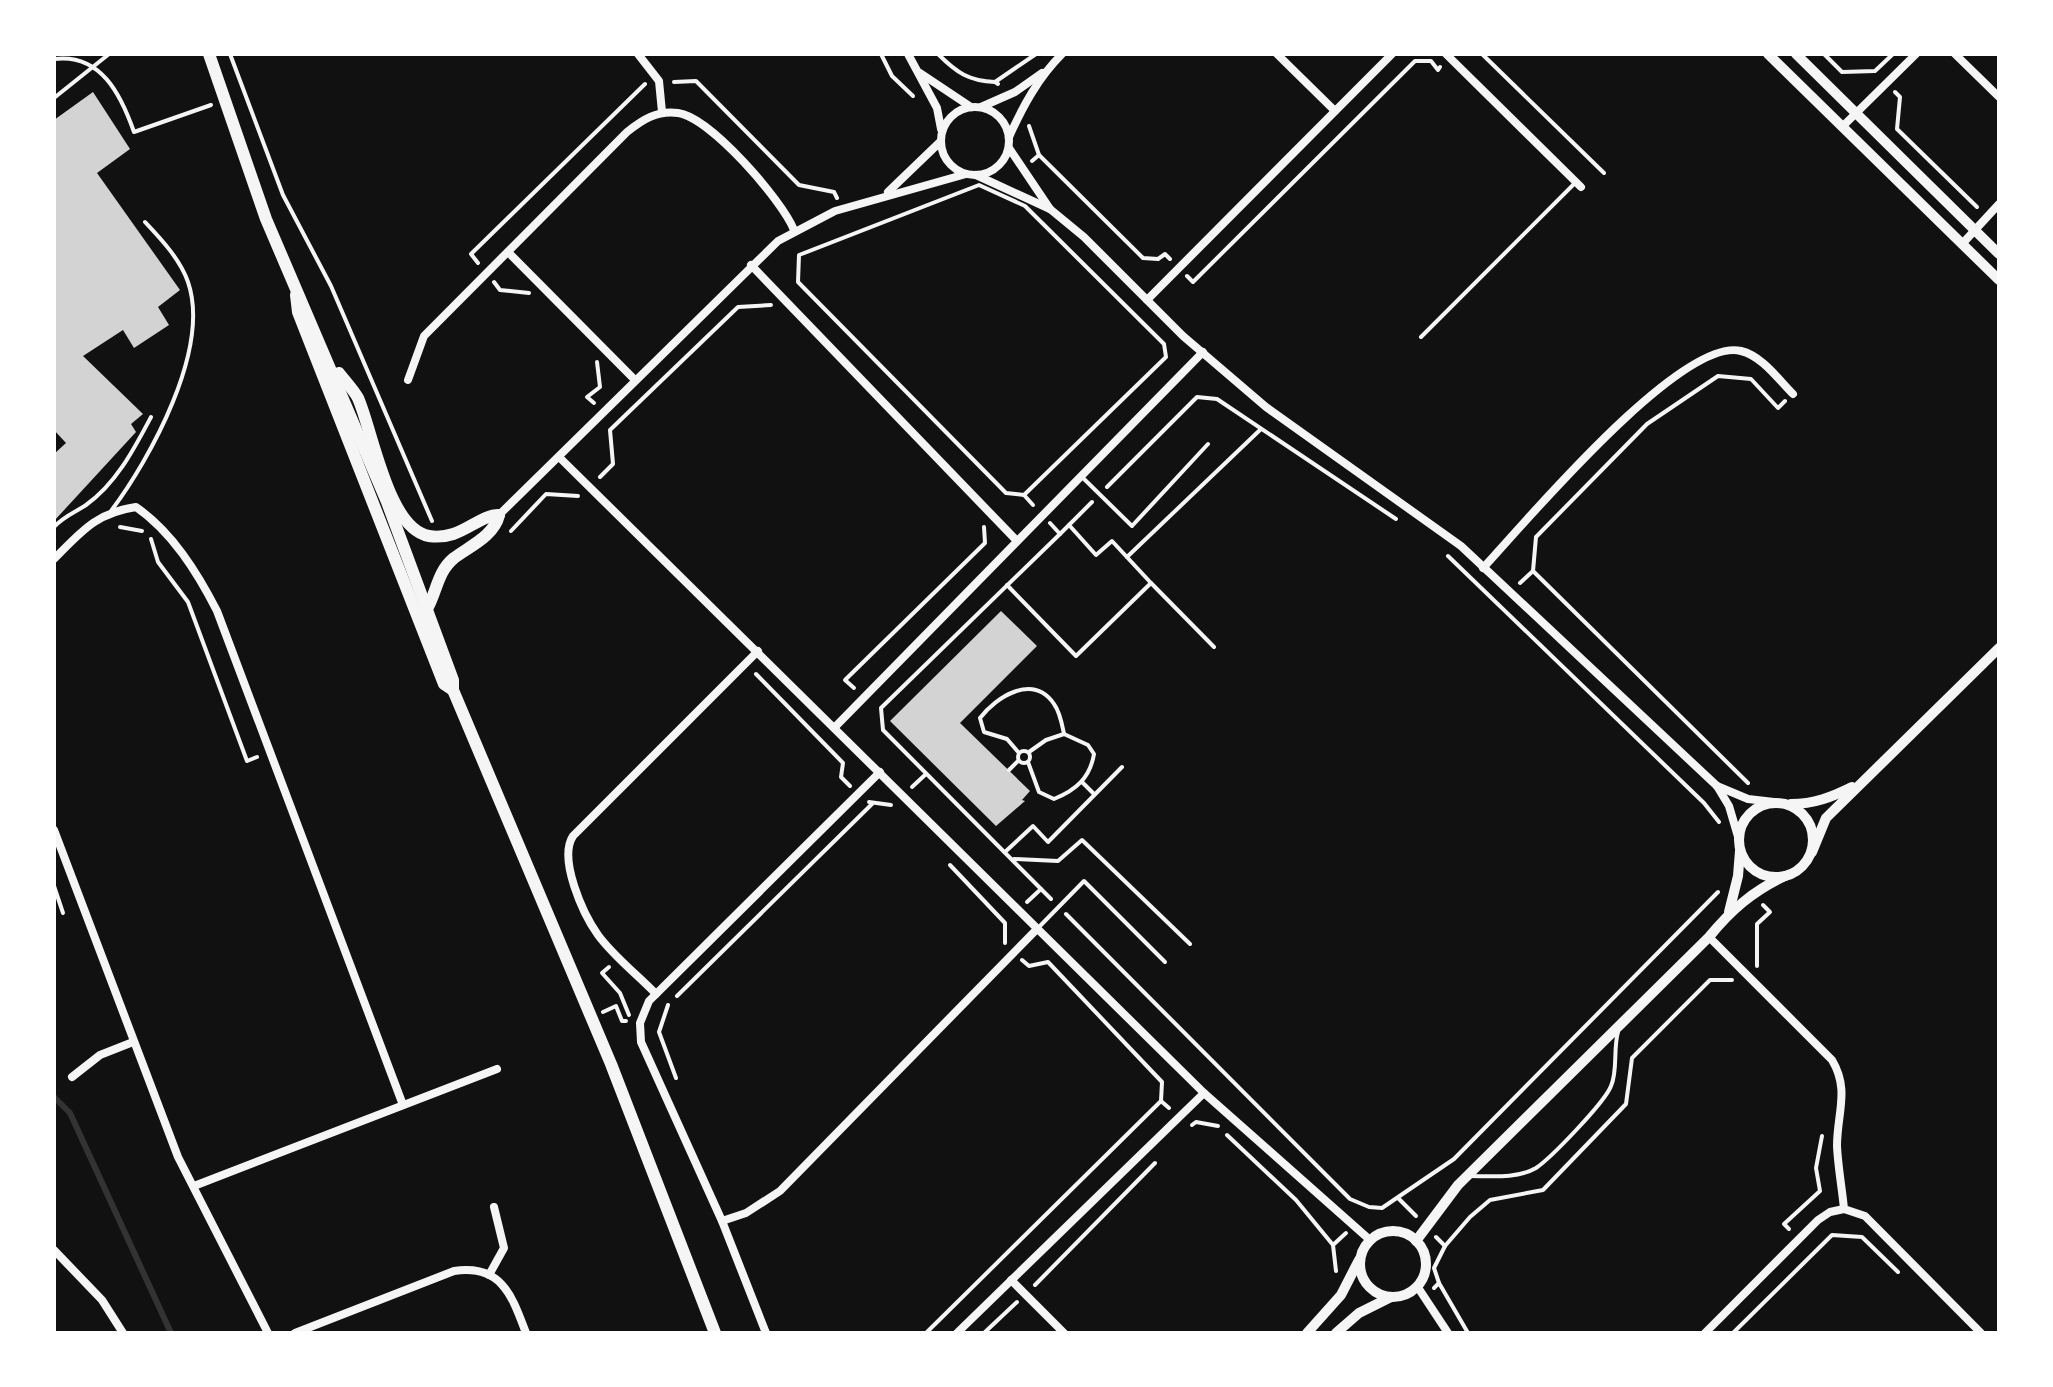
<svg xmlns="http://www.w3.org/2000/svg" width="2053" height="1387" viewBox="0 0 2053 1387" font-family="'Noto Serif',serif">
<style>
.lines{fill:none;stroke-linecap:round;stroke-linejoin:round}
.stream{stroke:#333;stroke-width:6}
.building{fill:#d3d3d3}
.path{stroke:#f5f5f5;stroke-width:4}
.service{stroke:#f5f5f5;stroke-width:4}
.minor{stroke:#f5f5f5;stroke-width:8}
.tertiary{stroke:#f5f5f5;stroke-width:10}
.secondary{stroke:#f5f5f5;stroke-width:12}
</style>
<rect width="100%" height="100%" fill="#111"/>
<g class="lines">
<!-- stream -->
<polyline class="stream" points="54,1097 70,1113 171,1333"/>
</g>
<!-- building -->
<g class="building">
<polygon points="93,92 130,149 97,173 180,290 158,307 169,325 134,348 123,330 83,356 143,414 131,424 136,432 54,521 54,454 66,443 54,430 54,120"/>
<polygon points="1001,611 1037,646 960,723 1030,791 1022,800 1025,801 996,826 890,721"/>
</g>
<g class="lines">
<!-- path -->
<g class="path">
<polyline points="230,54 283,195 331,286 432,521"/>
<polyline points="881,54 892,76 913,96"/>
<path d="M938,54C957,73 969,81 995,82"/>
<polyline points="1482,54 1604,173"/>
<polyline points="1824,54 1842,72 1875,71 1893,54"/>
<path d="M54,59C101,53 121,95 134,132L211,105"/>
<polyline points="674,82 696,81 799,185 834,192 837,198"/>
<polyline points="998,84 995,82 1036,54"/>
<polyline points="1895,92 1900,97 1897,129 1977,207"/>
<polyline points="54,98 109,54"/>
<polyline points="1029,126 1039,155 1032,161"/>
<polyline points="1039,155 1143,258 1158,259 1165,254 1170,259"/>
<polygon points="979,185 1025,206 1164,344 1166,357 1024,495 1006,493 798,282 799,255"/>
<polyline points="478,263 471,254 645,84"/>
<polyline points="1187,276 1193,282 1415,61 1431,61 1438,70 1440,67"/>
<polyline points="494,282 500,290 529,293"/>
<polyline points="594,403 587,397 600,387 597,362"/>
<polyline points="600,477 613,464 610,430 738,307 771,305"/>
<polyline points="1107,487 1197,397 1217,399 1396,519"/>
<polyline points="1024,495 1033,505"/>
<polyline points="1050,523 1060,534 1092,502"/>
<polyline points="1069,525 1096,555 1112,541 1151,583"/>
<path d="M54,527C64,516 74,513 86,505C116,484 134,449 151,417"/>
<polyline points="120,527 142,531"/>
<polyline points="511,531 546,494 578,496"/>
<polyline points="151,539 158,562 188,602 247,761 257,757"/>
<polyline points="1448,556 1704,803 1719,822"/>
<polyline points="1127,557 1261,429"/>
<polyline points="1520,583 1533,571"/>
<polyline points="1007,585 1076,656 1151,583 1214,647"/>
<polyline points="756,674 843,763 841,777 850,786"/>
<polyline points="854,688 845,680 985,543 984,527"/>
<circle cx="1024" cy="757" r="6"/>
<polyline points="1029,752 1046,740 1064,734"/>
<path d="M1019,753L1007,739L984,732L980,718C996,697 1033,673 1054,704C1060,712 1062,724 1064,734L1088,745L1094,754C1090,778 1076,790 1054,799L1039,792L1028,762"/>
<polyline points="1009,770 1018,761"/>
<polyline points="1082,782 1094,794"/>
<polyline points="1748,783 1533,571 1536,537 1647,424 1718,376 1751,379 1778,408 1785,401"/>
<polyline points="912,787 926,774"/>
<polyline points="869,802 891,805"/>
<polyline points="1005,852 1033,826 1048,842 1122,767"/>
<polyline points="1014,859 1058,861 1082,840 1190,944"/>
<polyline points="950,865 1005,923 1005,943"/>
<polyline points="54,886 63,913"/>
<polyline points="1051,899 883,730 881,708 1060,534"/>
<polyline points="1027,902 1041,889"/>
<polyline points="1066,914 1350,1199 1369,1207 1382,1208 1454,1159 1718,892"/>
<polyline points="1022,960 1029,966 1048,962 1162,1082 1161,1101 1169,1108"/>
<polyline points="1757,966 1757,924 1770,912 1763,905"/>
<polyline points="609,967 602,973 620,993 629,1015"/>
<polyline points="677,996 872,804"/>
<polyline points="668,1005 659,1032 676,1078"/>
<polyline points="603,1012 616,1006 622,1021 626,1021"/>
<polyline points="1192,1125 1196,1122 1218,1126"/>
<polyline points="1227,1135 1296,1200 1333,1245 1336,1271"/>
<polyline points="1399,1199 1416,1216"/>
<polyline points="1789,1229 1784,1224 1820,1191 1816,1168 1822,1136"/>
<polyline points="1436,1237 1445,1246 1470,1217 1490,1200 1543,1190 1626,1104 1632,1058 1710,980 1732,980"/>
<polyline points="1333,1245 1346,1233"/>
<polyline points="1439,1283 1434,1268 1445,1246"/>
<polyline points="1035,1285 1155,1163"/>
<polyline points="1434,1288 1439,1283 1468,1333"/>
<polyline points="926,1333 1161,1101"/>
<polyline points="984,1333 1017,1302"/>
<polyline points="1733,1333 1832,1235 1862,1237 1898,1272"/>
</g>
<!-- service -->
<g class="service">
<polyline points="1421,337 1576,182"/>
<polyline points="1083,478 1132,526 1208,444"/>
<path d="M111,511C150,459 211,349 188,282C180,259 161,239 145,222"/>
<polyline points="1039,927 1084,881 1165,962"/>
<path d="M1469,1176C1490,1176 1517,1179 1536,1168C1551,1158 1605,1102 1611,1086C1618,1071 1613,1049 1618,1032"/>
</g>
<!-- minor -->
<g class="minor">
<polyline points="638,54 659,81 662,112"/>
<polyline points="908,54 937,108 941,129"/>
<polyline points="1277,54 1335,111"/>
<polyline points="1446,54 1581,187"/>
<polyline points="1955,54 1999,97"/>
<polyline points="920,73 971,107"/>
<circle cx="975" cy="141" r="34"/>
<polyline points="981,107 1015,92 1042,73"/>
<polyline points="1842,127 1916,54"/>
<path d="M1009,137C1023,106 1038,78 1062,54"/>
<polyline points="1009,148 1050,209"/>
<polyline points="976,175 1050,209 1084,237 1183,336 1266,407 1461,546 1717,786 1729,806 1739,840"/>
<polyline points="888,192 940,142"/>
<polyline points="1963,243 1999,204"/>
<polyline points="508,252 634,379"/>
<polyline points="751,265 1017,541"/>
<polyline points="1147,300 1392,54"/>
<path d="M408,380L424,336L627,132C642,120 657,110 678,113C710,117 782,200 794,230"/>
<polyline points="559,457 1204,1093 1370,1240"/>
<polyline points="499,515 778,241 835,211 966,174"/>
<path d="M54,559C82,531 96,513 136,507C172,532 197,572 217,611L403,1105"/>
<path d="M1483,568C1524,524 1681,336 1741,351C1762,356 1778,379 1793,394"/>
<polyline points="835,727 1203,352"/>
<polyline points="1717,786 1748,799 1774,802"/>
<polyline points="54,830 178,1157 268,1333"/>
<path d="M1709,937L1832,1060C1850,1090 1837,1113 1837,1146C1838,1167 1842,1188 1844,1209L1865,1216L1981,1333"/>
<path d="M656,994C638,975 614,957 598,935C583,914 558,859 573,836L758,651"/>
<polyline points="72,1077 100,1055 133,1042"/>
<polyline points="194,1186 497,1069"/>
<polyline points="722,1221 746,1213 780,1191 1037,929"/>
<polyline points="54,1250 102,1300 123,1333"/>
<polyline points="489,1275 504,1248 494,1207"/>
<polyline points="1011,1280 1064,1333"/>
<polyline points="1417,1286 1448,1333"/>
<path d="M295,1333L454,1271C502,1264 512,1296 526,1333"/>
<polyline points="766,1333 722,1221 641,1042 640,1023 649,1001 880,772"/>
<polyline points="957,1333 1204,1093"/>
<polyline points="1705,1333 1818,1220 1830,1212 1844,1209"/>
</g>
<!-- tertiary -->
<g class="tertiary">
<polyline points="1768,54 1999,280"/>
<polyline points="1796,54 1999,254"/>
<circle cx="1776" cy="840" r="37"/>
<path d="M1791,804C1814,804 1832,797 1852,787"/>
<polyline points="1812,852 1826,818 1999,648"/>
<polyline points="1729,912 1738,876 1740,851"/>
<circle cx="1393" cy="1264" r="33"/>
<path d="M1416,1241L1458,1185L1709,937C1731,910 1753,891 1785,876"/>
<polyline points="1307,1333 1341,1295 1359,1260"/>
<polyline points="1336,1333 1359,1313 1391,1297"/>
</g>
<!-- secondary -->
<g class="secondary">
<polyline points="209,54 266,219 387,502 453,680 453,690 611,1064 715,1333"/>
<polyline points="296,295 298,312 444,684 453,690"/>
<path d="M339,373C345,381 353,389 358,398C373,432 388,529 429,536C461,541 477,515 499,515"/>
<path d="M428,607C437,590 438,571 454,558C470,546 494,536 499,515"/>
</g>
</g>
<!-- border -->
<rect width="2053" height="1387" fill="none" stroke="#ffffff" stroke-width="112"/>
</svg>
